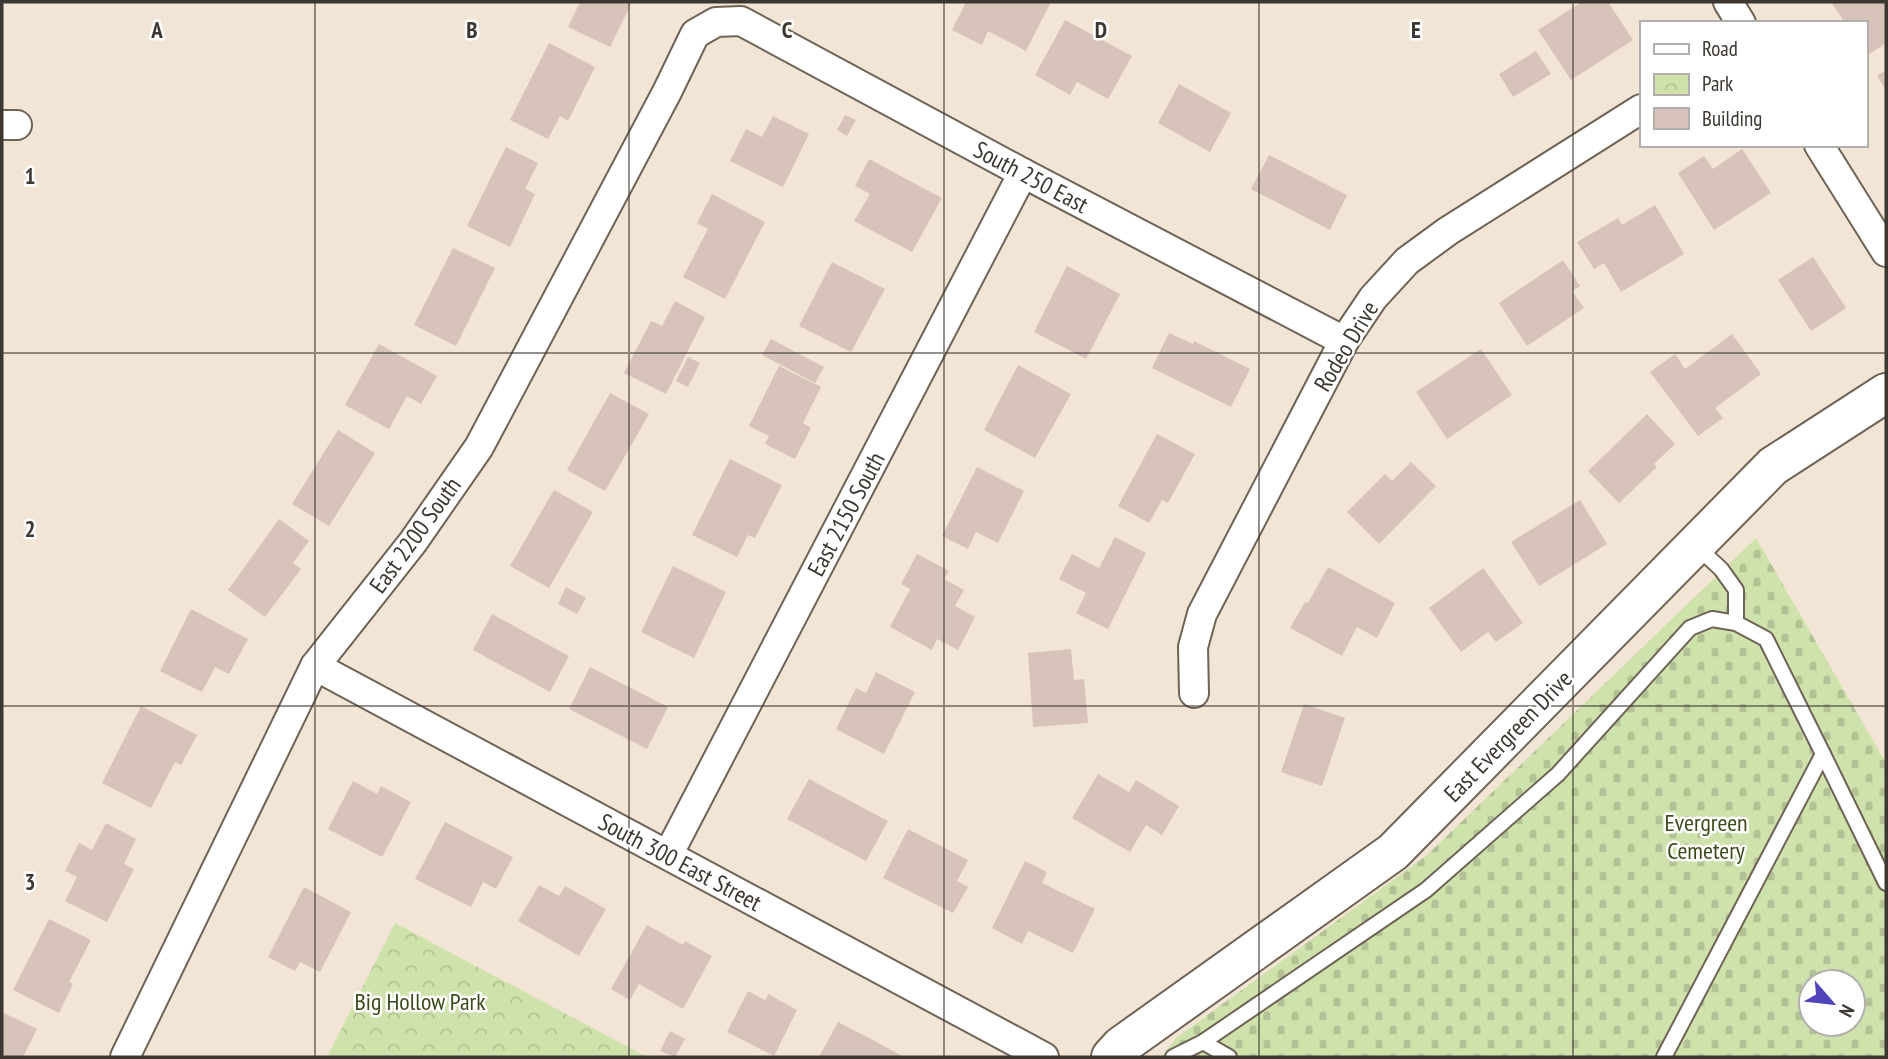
<svg xmlns="http://www.w3.org/2000/svg" width="1888" height="1059" viewBox="0 0 1888 1059" font-family="'PT Sans Narrow',sans-serif">
<style>
.cemetery{fill:url(#cemetery-stones);fill-rule:evenodd}
.park{fill:url(#park-crowns)}
.building{fill:#d8c3bb}
.lines{fill:none;stroke-linecap:round;stroke-linejoin:round}
.lane-casing{stroke:#6f6355;stroke-width:18}
.street-casing{stroke:#6f6355;stroke-width:32}
.secondary-casing{stroke:#6f6355;stroke-width:42}
.lane{stroke:#fff;stroke-width:14}
.street{stroke:#fff;stroke-width:28}
.secondary{stroke:#fff;stroke-width:38}
.grid{fill:none;stroke:#3c3730;stroke-width:2;stroke-opacity:0.55}
.labels{text-anchor:middle;dominant-baseline:central;stroke-width:5;stroke-linejoin:round;paint-order:stroke}
.street-label{font-size:24px;fill:#3c3730;stroke:#fff}
.park-label{font-size:24px;fill:#3c4a19;stroke:#fff}
.grid-label{font-size:23px;text-anchor:middle;font-weight:bold;fill:#3c3730;stroke:#fff;stroke-width:5;stroke-linejoin:round;paint-order:stroke}
</style>
<defs>
<pattern id="cemetery-stones" width="16" height="16" patternUnits="userSpaceOnUse" patternTransform="scale(1.75)"><rect width="16" height="16" fill="#cfe2ac"/><path d="M2 7V4a2 2 0 0 1 4 0v3zM10 15v-3a2 2 0 0 1 4 0v3z" fill="#b3c294"/></pattern>
<pattern id="park-crowns" width="20" height="18" patternUnits="userSpaceOnUse" patternTransform="scale(1.75)"><rect width="20" height="18" fill="#cfe2ac"/><path d="M2 6a3 3 0 1 1 6 0M12 15a3 3 0 1 1 6 0" fill="none" stroke="#b3c294"/></pattern>
</defs>
<rect width="100%" height="100%" fill="#f3e5d5"/>
<!-- cemetery -->
<path class="cemetery" d="M1756,538L1886,763V1057H1161L1176,1038L1426,856ZM1811,982H1853V1024H1811Z"/>
<!-- park -->
<polygon class="park" points="395,923 647,1057 327,1057"/>
<!-- building -->
<g class="building">
<polygon points="580,2 632,2 610,47 568,27"/>
<polygon points="966,2 1051,2 1026,51 988,31 982,45 952,30"/>
<polygon points="1582,2 1608,2 1633,40 1571,80 1538,30"/>
<polygon points="1831,2 1886,2 1886,43 1865,57 1865,23 1845,23"/>
<polygon points="1065,20 1132,56 1108,99 1077,82 1070,95 1035,75"/>
<polygon points="549,43 595,67 568,121 560,116 548,139 510,120"/>
<polygon points="1536,51 1551,74 1513,97 1499,74"/>
<polygon points="1886,70 1886,90 1877,76"/>
<polygon points="1179,84 1231,113 1210,152 1158,123"/>
<polygon points="845,115 856,120 847,136 837,130"/>
<polygon points="773,116 809,134 783,187 730,161 746,129 762,137"/>
<polygon points="506,147 538,163 525,189 535,194 510,247 467,226"/>
<polygon points="1742,149 1771,193 1714,230 1678,173 1704,156 1713,169"/>
<polygon points="1269,155 1347,195 1330,230 1251,189"/>
<polygon points="869,159 942,198 912,252 854,221 870,194 855,186"/>
<polygon points="712,194 765,222 725,299 683,277 708,229 697,223"/>
<polygon points="1655,205 1684,254 1621,292 1604,263 1594,269 1577,242 1618,218 1622,225"/>
<polygon points="453,248 495,268 456,346 414,325"/>
<polygon points="1813,257 1846,308 1811,331 1778,280"/>
<polygon points="1563,260 1580,286 1572,291 1584,308 1527,346 1499,303"/>
<polygon points="832,262 885,289 851,352 799,326"/>
<polygon points="1067,266 1120,294 1086,359 1034,332"/>
<polygon points="675,301 705,317 666,394 624,373 651,321 662,326"/>
<polygon points="1169,333 1193,344 1194,341 1250,369 1231,407 1152,368"/>
<polygon points="1732,334 1761,374 1715,408 1723,418 1698,436 1650,372 1675,354 1685,369"/>
<polygon points="771,339 824,367 815,383 762,355"/>
<polygon points="379,344 437,376 421,404 407,396 389,429 345,405"/>
<polygon points="1481,349 1512,395 1447,439 1416,392"/>
<polygon points="688,357 700,363 688,387 676,381"/>
<polygon points="1018,365 1071,394 1035,458 984,430"/>
<polygon points="779,366 821,387 803,423 811,428 795,459 765,444 769,436 749,426"/>
<polygon points="610,393 649,414 605,491 567,470"/>
<polygon points="1647,414 1675,444 1654,464 1657,467 1619,503 1588,471"/>
<polygon points="338,430 375,453 329,526 292,504"/>
<polygon points="1157,434 1195,454 1168,503 1162,500 1149,523 1118,506"/>
<polygon points="730,459 782,485 755,538 748,535 737,557 692,535"/>
<polygon points="1411,462 1436,486 1379,544 1347,512 1385,474 1392,481"/>
<polygon points="977,467 1024,491 998,543 976,532 968,549 942,536"/>
<polygon points="554,490 593,512 549,588 510,566"/>
<polygon points="1580,500 1607,544 1539,586 1511,542"/>
<polygon points="279,519 309,541 293,563 301,569 265,617 228,590"/>
<polygon points="1115,537 1146,553 1108,629 1076,613 1086,593 1059,579 1072,554 1099,568"/>
<polygon points="917,554 949,571 944,579 964,590 955,606 975,617 958,650 937,639 932,650 890,627 910,589 901,584"/>
<polygon points="673,566 726,592 694,658 641,632"/>
<polygon points="1328,567 1395,603 1377,638 1357,627 1342,656 1290,628 1305,602 1308,603"/>
<polygon points="1483,568 1523,623 1496,642 1488,632 1461,652 1429,608"/>
<polygon points="566,587 586,598 577,614 558,604"/>
<polygon points="191,609 248,639 229,674 215,667 202,692 160,671"/>
<polygon points="492,614 569,656 550,692 473,650"/>
<polygon points="1071,649 1074,680 1084,679 1088,723 1033,727 1028,653"/>
<polygon points="590,667 668,707 647,749 569,709"/>
<polygon points="876,672 915,692 884,754 836,729 856,688 866,693"/>
<polygon points="1304,704 1345,718 1322,786 1281,772"/>
<polygon points="141,706 197,735 181,765 175,762 151,808 102,783"/>
<polygon points="1098,774 1129,792 1136,780 1179,806 1162,835 1146,825 1130,852 1072,818"/>
<polygon points="809,779 888,821 866,861 787,819"/>
<polygon points="353,781 377,794 381,786 411,802 382,857 328,829"/>
<polygon points="445,822 513,857 496,889 483,882 471,907 415,879"/>
<polygon points="106,823 136,839 124,864 134,869 107,922 65,901 77,877 65,871 79,843 92,850"/>
<polygon points="908,829 968,860 957,881 968,887 953,913 883,878"/>
<polygon points="1025,861 1047,872 1042,883 1095,909 1073,953 1028,931 1022,944 992,928"/>
<polygon points="539,885 559,896 565,886 606,909 579,956 518,921"/>
<polygon points="304,887 351,912 320,972 300,962 295,971 268,957"/>
<polygon points="49,919 91,940 69,982 73,984 59,1013 13,990"/>
<polygon points="647,925 683,945 685,941 712,956 683,1009 639,984 630,1000 611,989"/>
<polygon points="748,991 765,1000 768,994 797,1010 774,1056 727,1032"/>
<polygon points="2,1012 37,1029 23,1057 2,1057"/>
<polygon points="838,1022 871,1039 904,1057 819,1057"/>
<polygon points="670,1031 685,1039 675,1057 660,1051"/>
</g>
<g class="lines">
<!-- lane casing -->
<g class="lane-casing">
<g id="lane">
<polyline points="1696,546 1721,569 1736,590 1736,623"/>
<polyline points="1823,754 1886,883"/>
<polyline points="1203,1042 1229,1057"/>
<polyline points="1173,1057 1203,1042 1426,890 1558,774 1690,628 1712,619 1736,623 1766,639 1823,754 1664,1057"/>
</g>
</g>
<!-- street casing -->
<g class="street-casing">
<g id="street">
<polyline points="1728,2 1741,23"/>
<polyline points="2,125 17,125"/>
<polyline points="1819,145 1886,252"/>
<polyline points="315,666 1044,1057"/>
<polyline points="1194,693 1193,647 1202,614 1344,341 1373,298 1407,261 1448,231 1641,109"/>
<polyline points="668,855 1023,173"/>
<polyline points="125,1057 315,666 413,542 479,447 667,92 695,34 716,22 741,21 1023,173 1344,341"/>
</g>
</g>
<!-- secondary casing -->
<g class="secondary-casing">
<polyline id="secondary" points="1111,1057 1121,1046 1393,852 1773,466 1886,393"/>
</g>
<!-- lane -->
<use href="#lane" class="lane"/>
<!-- street -->
<use href="#street" class="street"/>
<!-- secondary -->
<use href="#secondary" class="secondary"/>
</g>
<!-- grid -->
<path class="grid" d="M315,2V1057M629,2V1057M944,2V1057M1259,2V1057M1573,2V1057M2,353H1886M2,706H1886"/>
<g class="labels">
<!-- street labels -->
<g class="street-label">
<text transform="translate(1031 177) rotate(28)">South 250 East</text>
<text transform="translate(1346 346) rotate(-59)">Rodeo Drive</text>
<text transform="translate(846 514) rotate(-62)">East 2150 South</text>
<text transform="translate(415 535) rotate(-54)">East 2200 South</text>
<text transform="translate(1508 736) rotate(-46)">East Evergreen Drive</text>
<text transform="translate(680 862) rotate(28)">South 300 East Street</text>
</g>
<!-- park labels -->
<g class="park-label">
<text x="1706" y="822">Evergreen<tspan x="1706" dy="28">Cemetery</tspan></text>
<text x="420" y="1001">Big Hollow Park</text>
</g>
</g>
<g class="grid-label">
<text x="157" y="38">A</text>
<text x="472" y="38">B</text>
<text x="787" y="38">C</text>
<text x="1101" y="38">D</text>
<text x="1416" y="38">E</text>
<text x="30" y="184">1</text>
<text x="30" y="537">2</text>
<text x="30" y="890">3</text>
</g>
<!-- border -->
<rect width="1888" height="1059" fill="none" stroke="#3c3730" stroke-width="7"/>
<!-- legend -->
<rect x="1640" y="21" width="228" height="126" fill="#ffffff" stroke="#b1afac" stroke-width="2"/>
<rect x="1654" y="44" width="35" height="10" fill="#ffffff" stroke="#b1afac" stroke-width="2"/>
<text x="1702" y="56" font-size="21" fill="#3c3730">Road</text>
<rect x="1654" y="74" width="35" height="21" fill="url(#park-crowns)" stroke="#b1afac" stroke-width="2"/>
<text x="1702" y="91" font-size="21" fill="#3c3730">Park</text>
<rect x="1654" y="108" width="35" height="21" fill="#d8c3bb" stroke="#b1afac" stroke-width="2"/>
<text x="1702" y="126" font-size="21" fill="#3c3730">Building</text>
<!-- north arrow -->
<g transform="translate(1832 1003) rotate(118)"><circle r="33" fill="#ffffff" stroke="#b1afac" stroke-width="2"/>
<path d="M0-5L12 26L0 18L-12 26Z" fill="#5143ba"/>
<text y="-10" font-size="19" font-weight="bold" text-anchor="middle" fill="#3c3730">N</text>
</g>
</svg>
